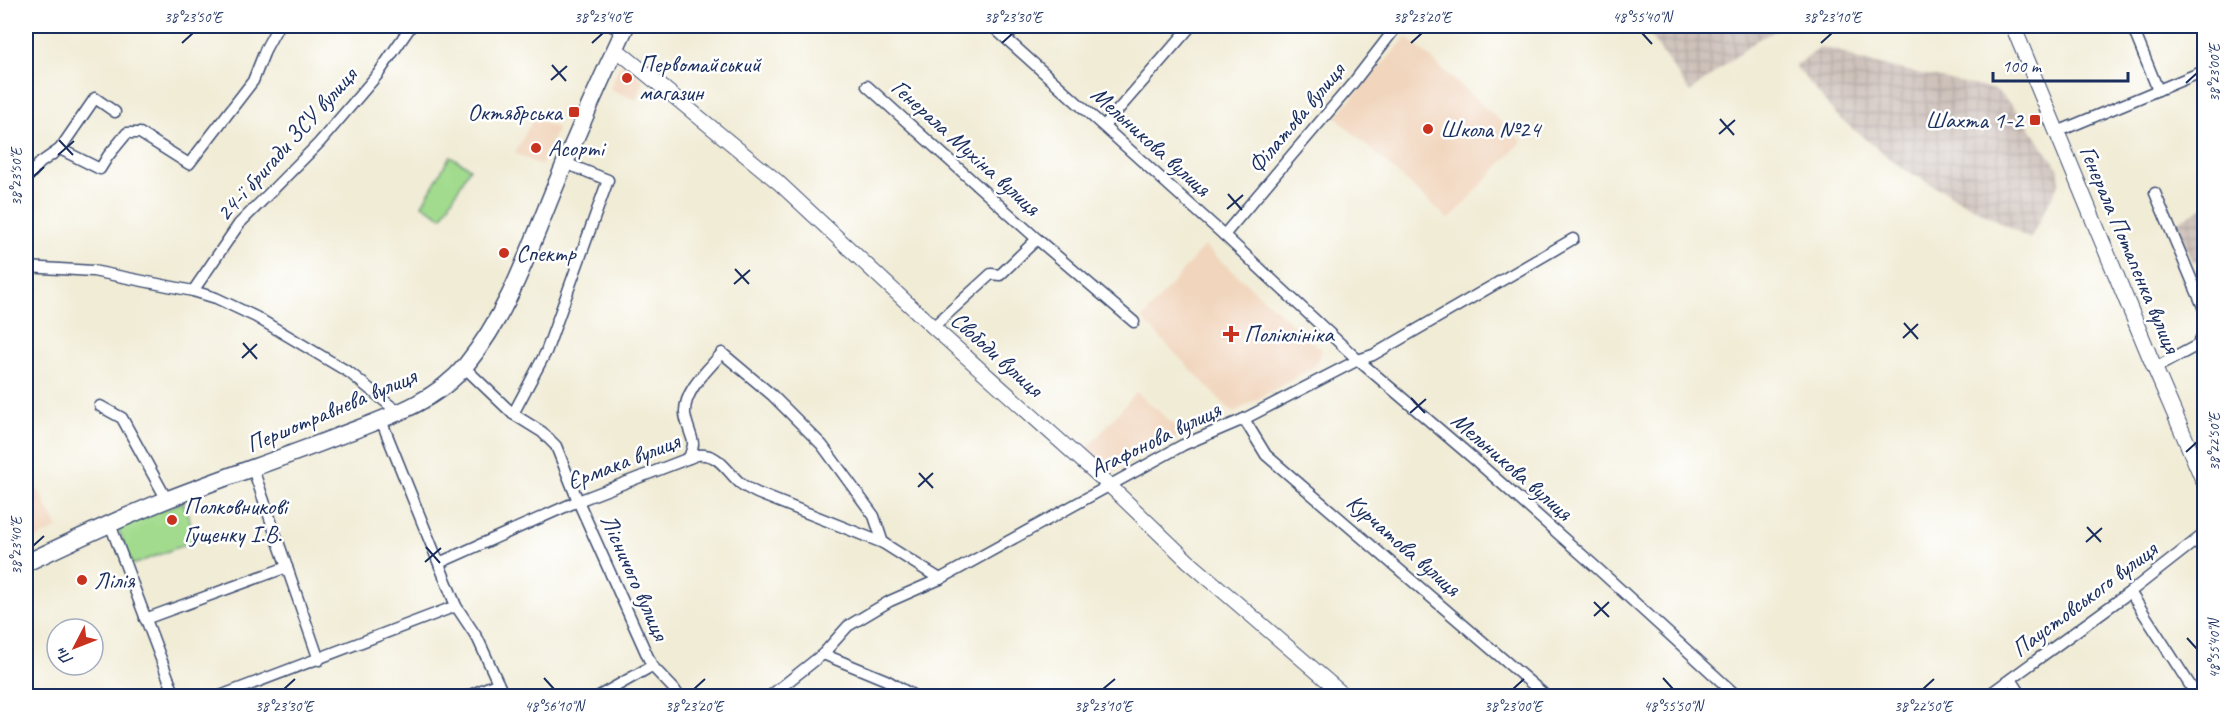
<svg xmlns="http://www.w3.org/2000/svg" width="2230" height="722" viewBox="0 0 2230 722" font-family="Caveat,sans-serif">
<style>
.built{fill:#f1d5bd}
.industrial{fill:url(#industrial-grid)}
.green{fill:#a2db8d;stroke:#5e8576;stroke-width:1.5}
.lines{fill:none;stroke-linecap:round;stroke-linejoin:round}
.minor-casing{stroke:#3b4b70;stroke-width:13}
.tertiary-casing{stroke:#3b4b70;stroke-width:16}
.secondary-casing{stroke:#3b4b70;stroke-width:17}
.primary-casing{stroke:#3b4b70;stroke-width:19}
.minor{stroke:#fff;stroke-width:10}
.tertiary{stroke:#fff;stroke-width:14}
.secondary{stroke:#fff;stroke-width:15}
.primary{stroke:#fff;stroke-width:16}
.ticks{fill:none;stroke:#1b2f5e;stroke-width:2}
.poi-dot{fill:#c8321e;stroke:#fff;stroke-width:2}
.labels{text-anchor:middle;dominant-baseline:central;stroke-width:5;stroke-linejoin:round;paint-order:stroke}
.poi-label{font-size:24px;fill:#1b2f5e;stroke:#fff;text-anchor:start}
.street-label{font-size:24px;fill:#1b2f5e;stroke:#fff}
.neatline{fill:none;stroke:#1b2f5e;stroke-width:2}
.ticks-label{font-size:15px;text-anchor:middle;fill:#1b2f5e}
</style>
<defs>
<pattern id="industrial-grid" width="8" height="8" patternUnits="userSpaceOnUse" patternTransform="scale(1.5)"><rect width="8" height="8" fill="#cec1ba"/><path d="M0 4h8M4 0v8" fill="none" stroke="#b0a6a2"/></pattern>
</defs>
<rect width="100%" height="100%" fill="#fff"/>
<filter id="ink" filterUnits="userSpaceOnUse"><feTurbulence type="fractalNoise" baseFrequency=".0167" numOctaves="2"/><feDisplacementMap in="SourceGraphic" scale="12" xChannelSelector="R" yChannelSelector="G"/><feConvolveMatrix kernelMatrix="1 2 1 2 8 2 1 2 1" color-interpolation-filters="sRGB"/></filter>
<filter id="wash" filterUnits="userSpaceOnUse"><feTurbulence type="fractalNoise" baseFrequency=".008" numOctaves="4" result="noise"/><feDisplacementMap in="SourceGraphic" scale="24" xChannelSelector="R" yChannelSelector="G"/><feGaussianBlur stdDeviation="1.35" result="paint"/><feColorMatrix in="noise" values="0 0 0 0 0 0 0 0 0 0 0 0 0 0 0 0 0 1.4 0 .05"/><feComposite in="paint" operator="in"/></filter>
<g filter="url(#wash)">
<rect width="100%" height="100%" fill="#f1ecd6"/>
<!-- built -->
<g class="built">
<polygon points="1407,37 1522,141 1449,220 1335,117"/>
<polygon points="623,64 643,80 636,100 610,89 619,66"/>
<polygon points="533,119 558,128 541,166 515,153"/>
<polygon points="1204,246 1322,350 1314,367 1233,413 1142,319"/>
<polygon points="1136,392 1185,434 1112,472 1086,450"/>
<polygon points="26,480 32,492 38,489 58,528 26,544"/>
</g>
<!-- industrial -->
<g class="industrial">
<polygon points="1643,26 1785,26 1757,40 1690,92"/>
<polygon points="1820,48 1837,50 1858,60 1996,90 2021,115 2058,168 2060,181 2030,239 1900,167 1838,117 1795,66"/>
<polygon points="2204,207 2204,257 2193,263 2175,223"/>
</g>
<!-- green -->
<g class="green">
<polygon points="450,156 470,168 442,217 422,205"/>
<polygon points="183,502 197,540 132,565 118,528"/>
</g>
</g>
<g filter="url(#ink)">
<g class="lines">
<!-- minor casing -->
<g class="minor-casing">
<g id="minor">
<polyline points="507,26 514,26"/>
<polyline points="612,26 623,32"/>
<polyline points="992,26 1224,235 1358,360 1474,459 1598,569 1737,696"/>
<polyline points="2132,26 2158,90"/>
<polyline points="1006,38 1017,26"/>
<polyline points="867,86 1037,239 1134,322"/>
<polyline points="1104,126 1191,26"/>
<polyline points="2057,132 2204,71"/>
<polyline points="60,149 95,98 115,112"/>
<polyline points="26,179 40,163 60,149 100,169 108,156 127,133 140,133 189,164 253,81 266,48 278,26"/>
<polyline points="2155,193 2204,309"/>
<polyline points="1224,235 1353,83 1397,26"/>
<polyline points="26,267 93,271 193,291 216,298 256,317 350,373 398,412"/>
<polyline points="193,291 239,224 319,143 378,74 411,26"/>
<polyline points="933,327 991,274 1000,275 1037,239"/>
<polyline points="464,367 513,414 542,432 556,446 578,501 652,666 674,689 679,696"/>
<polyline points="2155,368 2198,345 2204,331"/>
<polyline points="100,406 122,418 167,500"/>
<polyline points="513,414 546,352 608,180 565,163"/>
<polyline points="1244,419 1266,455 1546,696"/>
<polyline points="381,420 456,606 478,639 504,696"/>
<path d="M689,458C690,454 693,448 693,444C694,440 685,422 685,413C684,390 709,369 722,353L772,395L822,445L874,516L883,543"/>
<polyline points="253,469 319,660"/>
<polyline points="110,524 175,696"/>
<path d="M439,563L578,501L697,455C720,453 725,470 740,483C745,487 751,490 757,493L883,543L940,579"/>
<polyline points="2130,592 2197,696"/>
<polyline points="145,619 287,567"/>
<polyline points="823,654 886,680 914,696"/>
<polyline points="2011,679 2022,696"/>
<polyline points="220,696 456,606"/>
<polyline points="468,696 498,683"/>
<polyline points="599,696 652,666"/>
<polyline points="770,696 823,654 848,626 890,601 940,579 1183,445 1244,419 1358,360 1373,355 1573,239"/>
<polyline points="1987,696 2130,592 2204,534"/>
</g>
</g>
<!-- tertiary casing -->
<g class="tertiary-casing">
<polyline id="tertiary" points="616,49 778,182 933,327 1108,484 1188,561 1345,696"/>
</g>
<!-- secondary casing -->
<g class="secondary-casing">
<polyline id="secondary" points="2013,26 2150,357 2204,482"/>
</g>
<!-- primary casing -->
<g class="primary-casing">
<path id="primary" d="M26,563C72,541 118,519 166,500C222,478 280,459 336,437C382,419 434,404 466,365C509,312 529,250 555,187C577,133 601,79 626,26"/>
</g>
<!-- minor -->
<use href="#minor" class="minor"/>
<!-- tertiary -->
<use href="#tertiary" class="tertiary"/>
<!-- secondary -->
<use href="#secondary" class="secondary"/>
<!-- primary -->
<use href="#primary" class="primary"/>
</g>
</g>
<!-- ticks -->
<path class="ticks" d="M1642,33L1652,44M182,43L193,33M592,43L603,33M1002,43L1013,33M1411,43L1422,33M1821,43L1832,33M552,65L566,81M551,80L567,66M2186,83L2197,73M1720,119L1734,135M1719,134L1735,120M59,140L73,155M58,155L74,141M33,177L44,167M1228,194L1242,210M1227,209L1243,195M735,269L749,284M734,284L750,270M1904,323L1918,339M1903,338L1918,324M243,343L257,359M242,358L257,344M1411,398L1425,413M1410,413L1426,399M2186,452L2197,442M919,473L933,488M918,487L933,473M2087,527L2101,542M2086,542L2102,528M33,546L44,536M426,547L440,563M425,562L441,548M1594,602L1609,617M1594,616L1609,602M2187,638L2197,649M544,678L554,689M1663,678L1673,689M284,689L295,679M694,689L705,679M1103,689L1115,679M1513,689L1524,679M1923,689L1934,679"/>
<!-- markers -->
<g class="poi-dot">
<circle cx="627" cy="78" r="6"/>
<rect x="568" y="106" width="12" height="12" rx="3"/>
<rect x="2029" y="114" width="12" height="12" rx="3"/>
<circle cx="1428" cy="129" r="6"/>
<circle cx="536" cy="148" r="6"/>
<circle cx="504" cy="253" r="6"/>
<path d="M1228 325h6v6h6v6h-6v6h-6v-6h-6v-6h6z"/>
<circle cx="172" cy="520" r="6"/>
<circle cx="82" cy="580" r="6"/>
</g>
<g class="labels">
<!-- poi labels -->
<g class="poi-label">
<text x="639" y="64">Первомайський<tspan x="639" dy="28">магазин</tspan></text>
<text x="562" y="112" text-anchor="end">Октябрська</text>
<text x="2023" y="120" text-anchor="end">Шахта 1-2</text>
<text x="1440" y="129">Школа №24</text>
<text x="548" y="148">Асорті</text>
<text x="516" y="253">Спектр</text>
<text x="1244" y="334">Поліклініка</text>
<text x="184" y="506">Полковникові<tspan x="184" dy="28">Гущенку І.В.</tspan></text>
<text x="94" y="580">Лілія</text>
</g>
<!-- street labels -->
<g class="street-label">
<text transform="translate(1296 118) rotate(-50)">Філатова вулиця</text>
<text transform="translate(1151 141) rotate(42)">Мельникова вулиця</text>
<text transform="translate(286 144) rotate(-48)">24-ї бригади ЗСУ вулиця</text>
<text transform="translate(966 147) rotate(42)">Генерала Мухіна вулиця</text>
<text transform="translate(2130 249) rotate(67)">Генерала Потапенка вулиця</text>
<text transform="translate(997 354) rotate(42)">Свободи вулиця</text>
<text transform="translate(331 410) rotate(-23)">Першотравнева вулиця</text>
<text transform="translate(1155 439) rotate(-26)">Агафонова вулиця</text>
<text transform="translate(623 461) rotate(-21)">Єрмака вулиця</text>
<text transform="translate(1512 466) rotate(41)">Мельникова вулиця</text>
<text transform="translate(1404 545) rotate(41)">Курчатова вулиця</text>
<text transform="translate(635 577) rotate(66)">Лісничого вулиця</text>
<text transform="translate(2084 599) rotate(-37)">Паустовського вулиця</text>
</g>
</g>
<!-- margin -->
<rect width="2230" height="722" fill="none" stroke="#fff" stroke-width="66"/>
<!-- north arrow -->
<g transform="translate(75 647) rotate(228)"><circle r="28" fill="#ffffff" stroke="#a4acbf" stroke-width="1.5"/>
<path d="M0-4.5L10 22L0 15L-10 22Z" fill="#c8321e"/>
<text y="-9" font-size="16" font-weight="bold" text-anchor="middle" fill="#1b2f5e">Пн</text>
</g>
<!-- scale -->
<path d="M1993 72v9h135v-9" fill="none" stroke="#1b2f5e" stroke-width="3"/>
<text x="2002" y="72" font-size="18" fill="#1b2f5e" stroke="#ffffff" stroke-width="4.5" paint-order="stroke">100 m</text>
<rect x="33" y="33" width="2164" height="656" class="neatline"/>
<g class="ticks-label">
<text x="193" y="22">38°23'50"E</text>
<text x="603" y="22">38°23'40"E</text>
<text x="1013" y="22">38°23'30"E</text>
<text x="1422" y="22">38°23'20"E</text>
<text x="1642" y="22">48°55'40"N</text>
<text x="1832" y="22">38°23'10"E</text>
<text transform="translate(2214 73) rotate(-90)" y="5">38°23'00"E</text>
<text transform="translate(16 177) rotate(-90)" y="5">38°23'50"E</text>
<text transform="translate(2214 442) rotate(-90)" y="5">38°22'50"E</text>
<text transform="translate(16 546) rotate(-90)" y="5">38°23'40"E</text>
<text transform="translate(2214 649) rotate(-90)" y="5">48°55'40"N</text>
<text x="284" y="711">38°23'30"E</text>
<text x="554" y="711">48°56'10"N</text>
<text x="694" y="711">38°23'20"E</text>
<text x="1103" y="711">38°23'10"E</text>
<text x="1513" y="711">38°23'00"E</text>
<text x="1673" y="711">48°55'50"N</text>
<text x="1923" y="711">38°22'50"E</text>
</g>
</svg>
